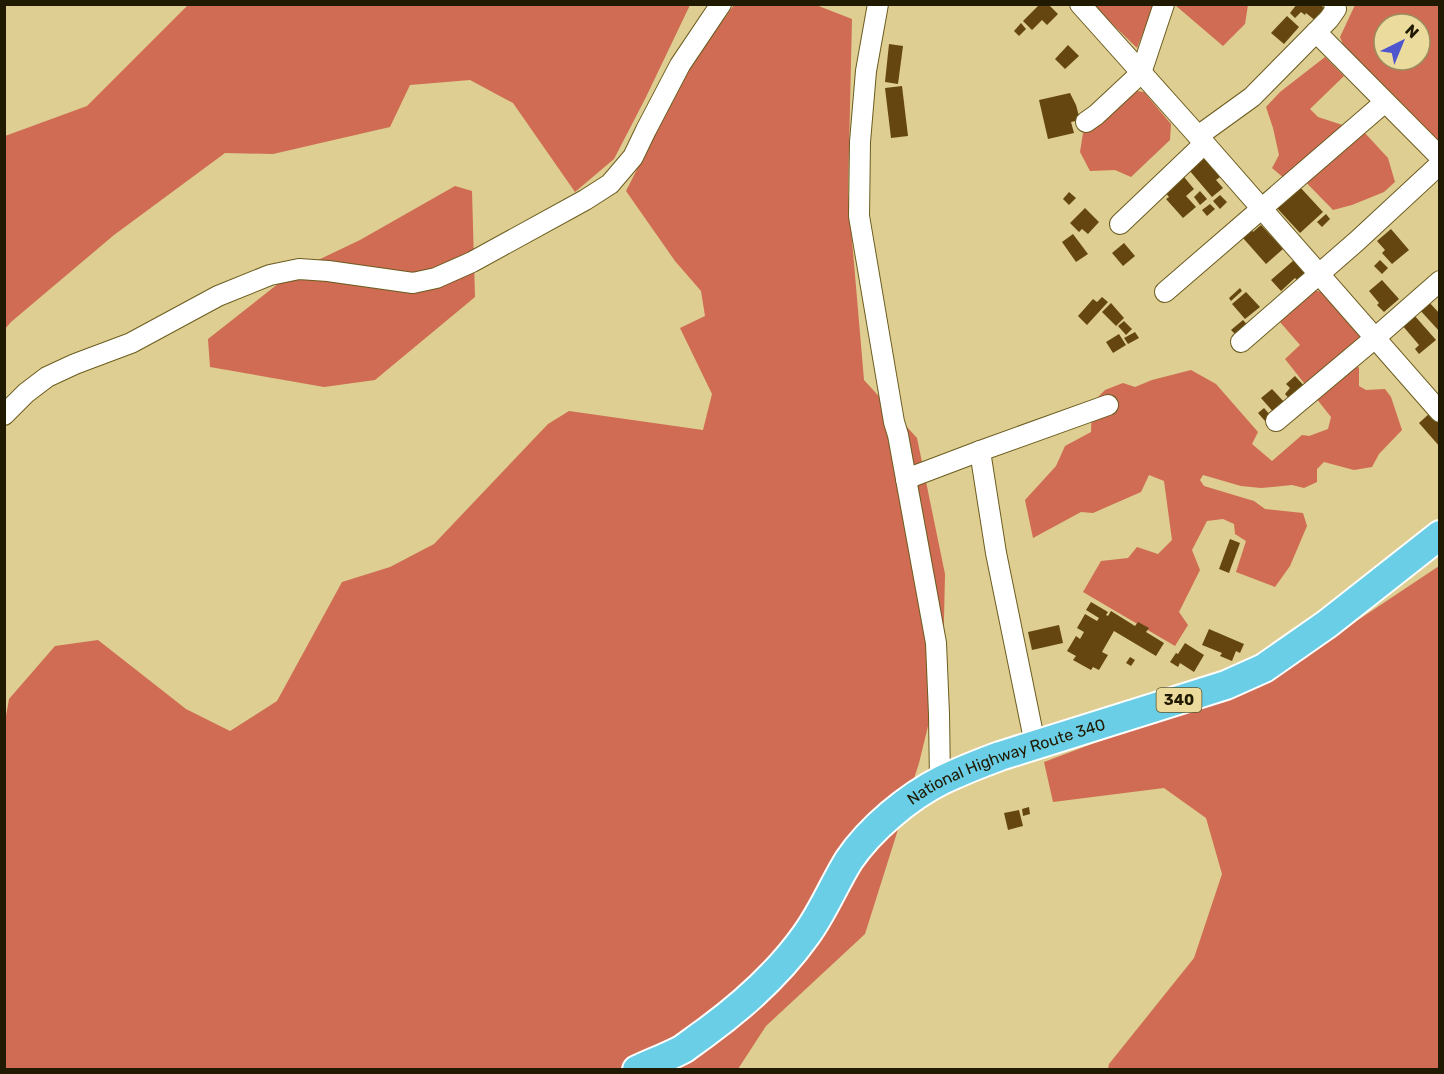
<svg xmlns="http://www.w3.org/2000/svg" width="1444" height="1074" viewBox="0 0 1444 1074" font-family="Rubik,sans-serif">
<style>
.forest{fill:#cf6c53;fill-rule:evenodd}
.building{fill:#654611}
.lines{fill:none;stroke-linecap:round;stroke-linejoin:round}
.minor-casing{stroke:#6b5c1f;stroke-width:22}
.highway-casing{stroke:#fff;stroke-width:32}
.minor{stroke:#fff;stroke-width:20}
.highway{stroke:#6acee6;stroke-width:28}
.labels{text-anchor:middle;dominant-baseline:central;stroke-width:6;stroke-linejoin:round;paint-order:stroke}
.shield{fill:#ebdc9d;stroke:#5d5430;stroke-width:1.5}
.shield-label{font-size:15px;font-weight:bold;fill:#201a02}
.street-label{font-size:16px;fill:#201a02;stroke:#ebdc9d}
</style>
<rect width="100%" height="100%" fill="#dece91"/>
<!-- forest -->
<g class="forest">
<polygon points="188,5 188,4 690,5 646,97 614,159 575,192 513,103 470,80 410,85 390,127 273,154 225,153 114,235 11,322 5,329 5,136 87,106"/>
<polygon points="734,5 816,5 852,19 848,193 864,380 917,438 945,574 943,665 919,763 865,934 766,1026 738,1069 5,1070 4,727 9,699 55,646 98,640 186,709 230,731 277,701 342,582 390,567 434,544 548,424 569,411 703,430 712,394 680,328 705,316 701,291 675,261 626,191 689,67"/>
<polygon points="1093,5 1154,5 1137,48"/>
<polygon points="1175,5 1248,5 1245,24 1223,46"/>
<path d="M1355,5H1439V143L1344,47L1340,37ZM1384,24H1420V60H1384Z"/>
<polygon points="1325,57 1344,76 1310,109 1318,117 1364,132 1388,158 1395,182 1384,192 1352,205 1333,210 1295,171 1285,179 1272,168 1279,155 1273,128 1266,107 1280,92"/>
<polygon points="1137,91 1144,92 1171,124 1170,140 1131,177 1115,170 1090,171 1080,152 1083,133 1095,125"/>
<polygon points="455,186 472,191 475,297 375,380 324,387 210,367 208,339 293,272 360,240"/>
<polygon points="1315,290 1327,294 1362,336 1347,370 1359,367 1359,386 1366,390 1385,389 1391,397 1402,430 1379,454 1372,467 1354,470 1324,462 1317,469 1317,482 1304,488 1292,485 1261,488 1241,486 1203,475 1200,480 1204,486 1254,501 1265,509 1303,513 1307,526 1290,566 1275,587 1236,572 1246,541 1235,534 1234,524 1223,519 1207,521 1192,550 1200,570 1179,612 1188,625 1175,646 1083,592 1101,561 1128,558 1137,547 1158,554 1172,540 1164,481 1149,475 1141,492 1093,513 1081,512 1033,538 1025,500 1056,466 1065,446 1091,432 1092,403 1105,390 1123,383 1135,387 1152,380 1191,370 1216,384 1258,432 1252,444 1272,461 1302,435 1309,436 1328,429 1331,417 1285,359 1300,345 1280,322"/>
<polygon points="1439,566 1439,1069 1108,1069 1109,1064 1194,958 1222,874 1206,818 1164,788 1053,802 1044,762 1277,674"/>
</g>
<!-- building -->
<g class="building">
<polygon points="1040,4 1048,4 1058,14 1047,25 1042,20 1032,30 1023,21"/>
<polygon points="1297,4 1320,4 1327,11 1317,22 1306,13 1305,15 1301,12 1295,18 1290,13"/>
<polygon points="1287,16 1299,27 1284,44 1271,33"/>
<polygon points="1021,23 1026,29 1019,36 1014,31"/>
<polygon points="889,44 903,46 898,84 885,82"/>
<polygon points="1068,45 1079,56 1065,69 1055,59"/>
<polygon points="902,86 908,136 891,138 885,88"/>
<polygon points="1070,93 1076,105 1080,120 1071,122 1074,133 1048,139 1039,100"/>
<polygon points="1203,157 1220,177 1216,180 1223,188 1212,197 1189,170"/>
<polygon points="1184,177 1194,189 1186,196 1196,207 1183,218 1166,199 1169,197 1164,191"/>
<polygon points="1299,186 1323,212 1300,233 1276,207"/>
<polygon points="1200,191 1207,199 1200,205 1194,197"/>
<polygon points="1069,192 1076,198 1069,205 1063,199"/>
<polygon points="1220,195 1227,202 1220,209 1213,201"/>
<polygon points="1210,204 1215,209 1207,216 1202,210"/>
<polygon points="1085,208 1099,222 1088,234 1082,229 1079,232 1070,223"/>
<polygon points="1326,214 1330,219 1322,227 1317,222"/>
<polygon points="1261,225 1283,249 1266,264 1243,238 1252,230 1253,232"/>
<polygon points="1391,229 1409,250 1392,264 1382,253 1385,250 1377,241"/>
<polygon points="1073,234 1088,254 1076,262 1062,242"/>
<polygon points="1124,243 1135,256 1123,266 1112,253"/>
<polygon points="1294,260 1297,264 1299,262 1307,271 1297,280 1295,278 1281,291 1271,280"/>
<polygon points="1380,260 1388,268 1382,274 1374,266"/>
<polygon points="1382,280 1399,299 1384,312 1377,305 1379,303 1369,291"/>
<polygon points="1240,288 1242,291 1231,301 1229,298"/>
<polygon points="1246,292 1260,307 1245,319 1232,304"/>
<polygon points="1102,297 1108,302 1087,325 1078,316 1093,299 1097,302"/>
<polygon points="1428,301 1440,314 1440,332 1419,309"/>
<polygon points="1111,303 1124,318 1116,326 1102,312"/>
<polygon points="1414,315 1436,340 1419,354 1415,349 1419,345 1402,325"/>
<polygon points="1243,320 1250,328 1239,338 1231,330"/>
<polygon points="1124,321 1132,329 1126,335 1118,326"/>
<polygon points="1135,332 1139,338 1128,344 1124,338"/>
<polygon points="1119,334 1126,345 1113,353 1106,342"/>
<polygon points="1295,376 1308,390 1293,403 1285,394 1290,388 1286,384"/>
<polygon points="1272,389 1286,404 1275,414 1261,398"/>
<polygon points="1264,408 1271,416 1265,421 1258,413"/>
<polygon points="1430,413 1440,424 1440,447 1419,423"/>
<polygon points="1230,539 1240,543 1229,573 1219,569"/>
<polygon points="1091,602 1108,612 1106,615 1108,616 1111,611 1135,626 1138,622 1149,628 1146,632 1164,643 1156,656 1114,631 1102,652 1108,655 1099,670 1093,667 1091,670 1073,660 1076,656 1067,651 1076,636 1080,639 1084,632 1077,628 1085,614 1097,621 1099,618 1086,610"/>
<polygon points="1059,625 1063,643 1032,650 1028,632"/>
<polygon points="1209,629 1244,644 1240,653 1236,651 1232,661 1220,656 1222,653 1202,645"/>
<polygon points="1185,643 1204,655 1194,672 1180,663 1178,667 1170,662 1176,653 1178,654"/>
<polygon points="1130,657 1135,660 1131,666 1126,663"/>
<polygon points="1029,807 1030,814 1023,816 1022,809"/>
<polygon points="1019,810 1023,826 1008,830 1004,813"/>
</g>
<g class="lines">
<!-- minor casing -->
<g class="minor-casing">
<g id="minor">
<polyline points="878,4 866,71 860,142 859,216 894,422 898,435 936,643 939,714 940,781"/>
<polyline points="1080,4 1198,136 1440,412"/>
<polyline points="1316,32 1440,157"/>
<polyline points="1086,122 1096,115 1141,73 1164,4"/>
<polyline points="1198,136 1252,97 1329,19 1336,9 1334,4"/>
<polyline points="1120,224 1204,144"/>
<polyline points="1165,292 1385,102"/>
<polyline points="1241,342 1357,241 1440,164"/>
<polyline points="4,415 26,393 47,377 75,364 131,343 218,296 270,275 299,269 328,271 413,283 436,278 472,262 585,200 610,184 633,157 646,130 680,65 721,4"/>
<polyline points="1276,421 1375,338 1440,281"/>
<polyline points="980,451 996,553 1035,744"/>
<polyline points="906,479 980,451 1108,405"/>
</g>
</g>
<!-- highway casing -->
<g class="highway-casing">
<g id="highway">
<path id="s1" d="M637,1070C652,1063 668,1057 683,1049C690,1044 698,1038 705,1033C742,1006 779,973 806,935C823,912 834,884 849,860C870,829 908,797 942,780C961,771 981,763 1000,756L1226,685L1264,668L1327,624L1440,535"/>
</g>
</g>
<!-- minor -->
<use href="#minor" class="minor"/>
<!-- highway -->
<use href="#highway" class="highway"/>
</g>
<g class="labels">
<!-- shield labels -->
<rect class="shield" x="1156.5" y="688" width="45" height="24" rx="4.5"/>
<g class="shield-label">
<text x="1179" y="700">340</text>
</g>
<!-- street labels -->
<g class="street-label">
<text stroke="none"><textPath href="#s1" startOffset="496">National Highway Route 340</textPath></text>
</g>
</g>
<!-- border -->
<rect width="1444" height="1074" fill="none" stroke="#201a02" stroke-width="12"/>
<!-- north arrow -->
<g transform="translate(1402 42) rotate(43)"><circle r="28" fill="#ebdc9d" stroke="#9a8e5f" stroke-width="1.5"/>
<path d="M0-4.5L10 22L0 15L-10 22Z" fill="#4f56cd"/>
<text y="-9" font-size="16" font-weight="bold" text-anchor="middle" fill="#201a02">N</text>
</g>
</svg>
